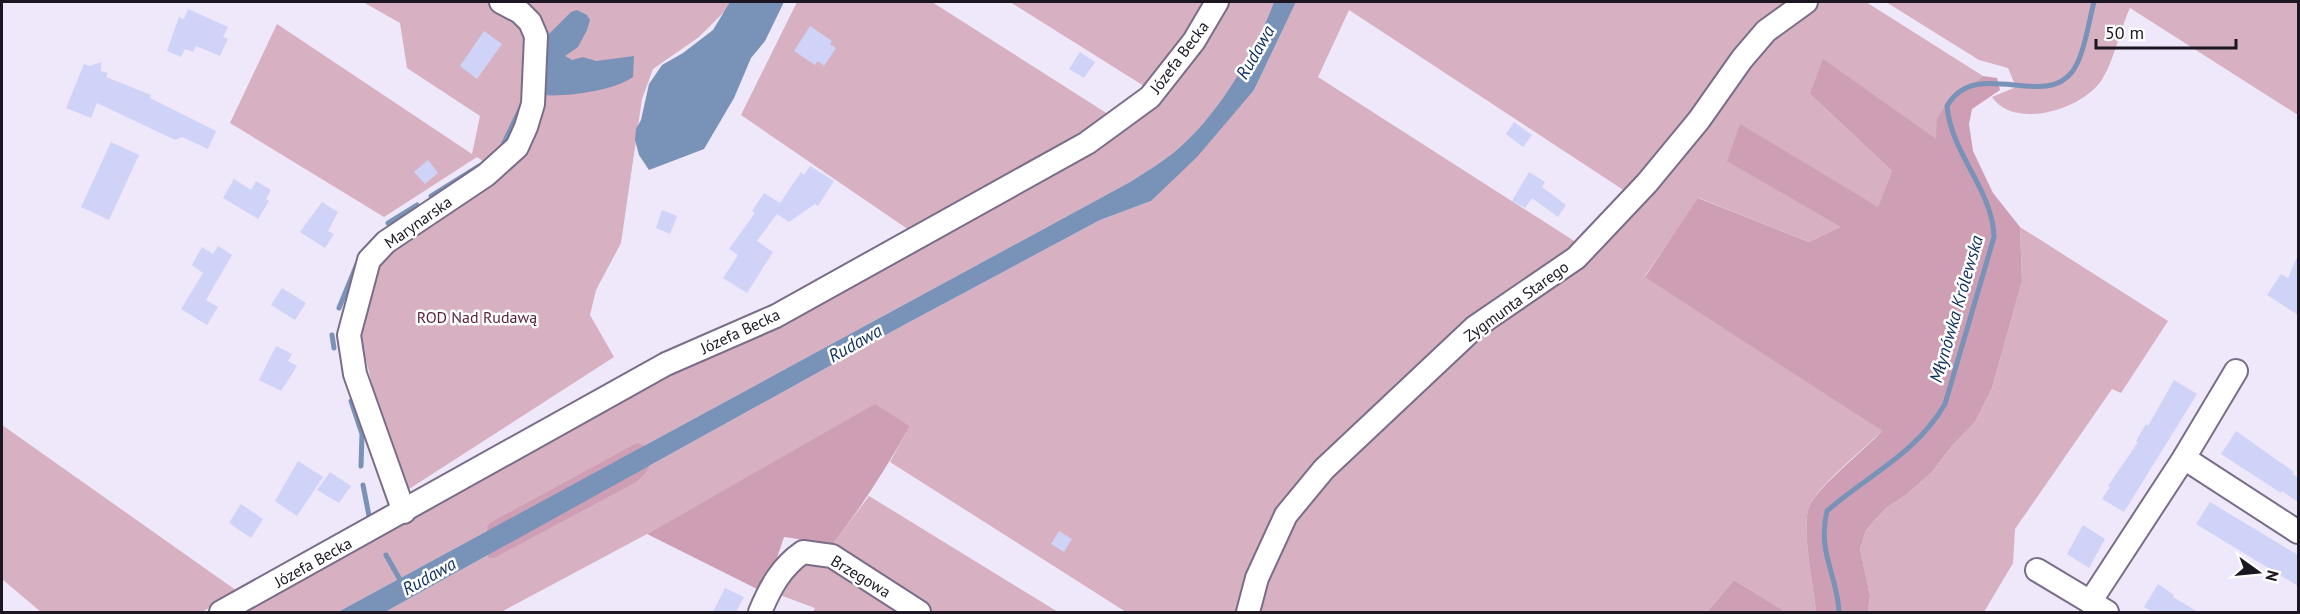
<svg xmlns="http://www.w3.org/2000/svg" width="2300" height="614" viewBox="0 0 2300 614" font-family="'PT Sans',sans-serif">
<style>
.green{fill:#d7b0c1}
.forest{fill:#ce9fb4}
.water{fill:#7992b7}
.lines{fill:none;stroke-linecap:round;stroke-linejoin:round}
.stream{stroke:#7992b7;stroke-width:5}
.building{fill:#d0d3f8}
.minor-casing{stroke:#796d89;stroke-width:26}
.minor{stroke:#fff;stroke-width:22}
.labels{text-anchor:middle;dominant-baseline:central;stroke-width:5;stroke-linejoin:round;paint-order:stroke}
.street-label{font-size:16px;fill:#1b1621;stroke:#fff}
.park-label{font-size:16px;fill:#571d3b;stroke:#fff}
.water-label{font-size:18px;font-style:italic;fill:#0f2f5e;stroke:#fff}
</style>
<rect width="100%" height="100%" fill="#efe7fa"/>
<!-- green -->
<g class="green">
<path d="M363,2H488L517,18L529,33C526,91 529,119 487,164L477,157L384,217L230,123L277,24L472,154L480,116L407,68L400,23Z"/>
<polygon points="518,2 734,2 699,37 653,69 642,99 621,243 596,290 590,315 614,357 409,489 388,446 358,329 381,257 491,179 540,90"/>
<polygon points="797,2 932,2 1111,116 909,230 741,115"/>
<polygon points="1010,2 1203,2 1187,32 1144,86"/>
<path d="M1222,2H1274C1255,53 1216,119 1172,154C1159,164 1144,173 1130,182L338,612H228L1103,138Z"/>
<polygon points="1296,2 1795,2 1628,193 1349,10 1318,77 1582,246 1311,471 1243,612 1126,612 890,462 910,426 875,405 647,534 501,612 385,612 902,326 1100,220 1151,201 1254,90"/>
<path d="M1817,2H1866L1983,76L1945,106L1937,140L1810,94L1892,171L1878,208L1740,125L1728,161L1840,227L1809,242L1699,198L1645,276L1882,431C1866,447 1815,488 1809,507C1801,528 1814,589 1816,612H1786L1734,580L1707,612H1257L1284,542L1308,498L1452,356L1512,313L1748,61Z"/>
<path d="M1886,2H2298V115L2130,8C2120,29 2114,62 2101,81C2081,110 2014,130 1992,97L2016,87L2008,68L1979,60Z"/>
<polygon points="2020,227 2168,321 2121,393 2112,389 2015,529 2013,563 1984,612 1868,612 1870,596 1860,549 1866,530 1886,508 1906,495 1932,472 1952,446 1975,422 1992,388 2022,281"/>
<polygon points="2,425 237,591 202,612 41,612 2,579"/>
<polygon points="869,496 1058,612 929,612 836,554 833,544"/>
<polygon points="819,559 905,612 813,612 815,608 777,594 805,561"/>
</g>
<!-- forest -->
<g class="forest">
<path d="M1823,59L1936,139L1937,119L1945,106L1983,76L1997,78L2000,90L1972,109L1969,124L1973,151L1993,193L2020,227L2022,281L1992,388L1975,422L1952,446L1932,472L1906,495L1886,508L1866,530L1860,549L1870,596L1868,612H1816C1814,589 1801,528 1809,507C1816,488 1866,449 1882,431L1645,277L1698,198L1809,242L1840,227L1727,161L1740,124L1878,207L1892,171L1810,94Z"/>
<path d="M875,404L910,426C887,467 862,506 833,544L784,537L765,593L647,534Z"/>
<path d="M637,443L648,447C652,465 650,470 636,482L494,558H488L487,527L490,523Z"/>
<polygon points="1734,580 1786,612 1707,612"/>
</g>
<!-- water -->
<g class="water">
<polygon points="730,2 784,2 765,41 751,58 734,98 704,149 649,170 639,155 635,140 636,129 641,120 649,84 662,65 683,53 713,30"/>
<path d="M1274,2H1296L1254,90L1197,157L1151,201L1100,220L902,326L385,612H338L1130,182C1144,173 1159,164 1172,154C1216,119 1255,53 1274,2Z"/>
<path d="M577,10L587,15L590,20L587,30L578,47L565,56L572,60L583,57L596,61L634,56L633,77C613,91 567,97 543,95L548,35L571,12Z"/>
</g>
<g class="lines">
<!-- stream -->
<g class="stream">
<polyline points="502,147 525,99"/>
<polyline points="431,196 479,166"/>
<polyline points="388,223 417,205"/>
<polyline points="339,308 357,264"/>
<polyline points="332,335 334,348"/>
<polyline points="351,401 362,434 361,466"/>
<polyline points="363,485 370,521"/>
<polyline points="386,555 403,585"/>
<path d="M1839,612C1837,573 1817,553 1827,511C1869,474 1915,455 1945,404L1994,237C1993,190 1951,154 1947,106C1976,56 2043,110 2072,72C2084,57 2089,20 2094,2"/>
</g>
</g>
<!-- building -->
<g class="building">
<polygon points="188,9 228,27 223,37 228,39 220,56 196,46 193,52 185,49 181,57 167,51 179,17 184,19"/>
<polygon points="810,26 832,41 830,44 836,48 824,66 818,61 815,65 794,51"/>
<polygon points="484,31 502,44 477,79 460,66"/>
<polygon points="1080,52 1095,62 1084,78 1069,69"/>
<polygon points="101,62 101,71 108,73 106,77 151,95 150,98 216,131 208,149 182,137 175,140 97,103 91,118 66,108 84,64 90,66"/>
<polygon points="1514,122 1532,135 1523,147 1506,134"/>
<polygon points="111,142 139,155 109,220 81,207"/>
<polygon points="428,160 438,173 425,184 414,172"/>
<polygon points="810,166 834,181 818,206 815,204 789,222 777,214 757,241 773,252 747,293 723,278 738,255 729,249 755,213 752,211 764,193 780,203 801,172 804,175"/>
<polygon points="1529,172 1545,182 1542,187 1566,205 1558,217 1532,198 1525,208 1512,201"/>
<polygon points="234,179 251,190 256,181 271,190 266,199 269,201 258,219 223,198"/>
<polygon points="322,202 338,212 328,231 334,234 325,248 300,232"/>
<polygon points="662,210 677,216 670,234 656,228"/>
<polygon points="218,246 232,255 206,300 218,307 207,325 181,309 203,273 192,265 202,247 213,254"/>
<polygon points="2298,255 2298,315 2267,295 2281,274 2288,278"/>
<polygon points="282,288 306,303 295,320 271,305"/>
<polygon points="276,346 292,354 288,361 297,366 281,391 259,380"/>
<polygon points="2174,380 2197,394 2124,512 2102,499 2110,487 2108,486 2138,442 2136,441 2146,424 2148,426"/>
<polygon points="2236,431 2294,472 2293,474 2298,478 2298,502 2282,491 2281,493 2221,454"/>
<polygon points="298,461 323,477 297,516 275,501"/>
<polygon points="330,472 351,486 339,503 317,490"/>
<polygon points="2210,502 2298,555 2298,586 2196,524"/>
<polygon points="241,504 263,519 251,538 229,523"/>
<polygon points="2083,525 2105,539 2089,568 2067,554"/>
<polygon points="1059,531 1072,539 1064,552 1051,544"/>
<polygon points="2158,584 2174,595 2173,597 2198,612 2152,612 2144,607"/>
<polygon points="725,588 744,597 736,612 713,612"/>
</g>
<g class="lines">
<!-- minor casing -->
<g class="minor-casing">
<g id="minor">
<polyline points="2184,458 2298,532"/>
<polyline points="404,512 355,374 349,335 369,260 386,242 486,175 517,147 526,127 533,104 536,36 530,22 520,12 501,2"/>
<polyline points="2037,570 2107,612"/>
<polyline points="2090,602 2184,458 2236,371"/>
<polyline points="221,612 666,364 776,316 1087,143 1150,97 1194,41 1217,2"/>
<path d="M760,612C770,588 781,567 803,552L832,556L919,612"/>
<polyline points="1248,612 1257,578 1286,515 1324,469 1475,327 1576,258 1647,183 1699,120 1742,59 1766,31 1806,2"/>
</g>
</g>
<!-- minor -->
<use href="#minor" class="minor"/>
</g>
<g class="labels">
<!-- street labels -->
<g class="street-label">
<text transform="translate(1179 57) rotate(-53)">Józefa Becka</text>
<text transform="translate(418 222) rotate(-35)">Marynarska</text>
<text transform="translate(1516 301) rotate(-36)">Zygmunta Starego</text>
<text transform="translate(740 331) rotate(-25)">Józefa Becka</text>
<text transform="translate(313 562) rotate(-29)">Józefa Becka</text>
<text transform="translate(861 576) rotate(31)">Brzegowa</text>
</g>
<!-- park labels -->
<g class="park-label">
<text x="477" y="317">ROD Nad Rudawą</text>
</g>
<!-- water labels -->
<g class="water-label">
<text transform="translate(1255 52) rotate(-60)">Rudawa</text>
<text transform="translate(1956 309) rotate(-74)">Młynówka Królewska</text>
<text transform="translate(855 343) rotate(-29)">Rudawa</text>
<text transform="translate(429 576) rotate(-29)">Rudawa</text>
</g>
</g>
<!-- border -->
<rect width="2300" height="614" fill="none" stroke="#1b1621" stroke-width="6"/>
<!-- north arrow -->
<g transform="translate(2258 572) rotate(105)" stroke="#ffffff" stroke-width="4.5" paint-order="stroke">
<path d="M0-4.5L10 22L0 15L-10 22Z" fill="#1b1621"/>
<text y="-9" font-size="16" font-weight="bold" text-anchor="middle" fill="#1b1621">N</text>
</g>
<!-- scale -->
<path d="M2096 39v9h140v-9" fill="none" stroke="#1b1621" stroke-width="3"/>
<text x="2105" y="39" font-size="18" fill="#1b1621" stroke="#ffffff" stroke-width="4.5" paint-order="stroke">50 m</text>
</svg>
